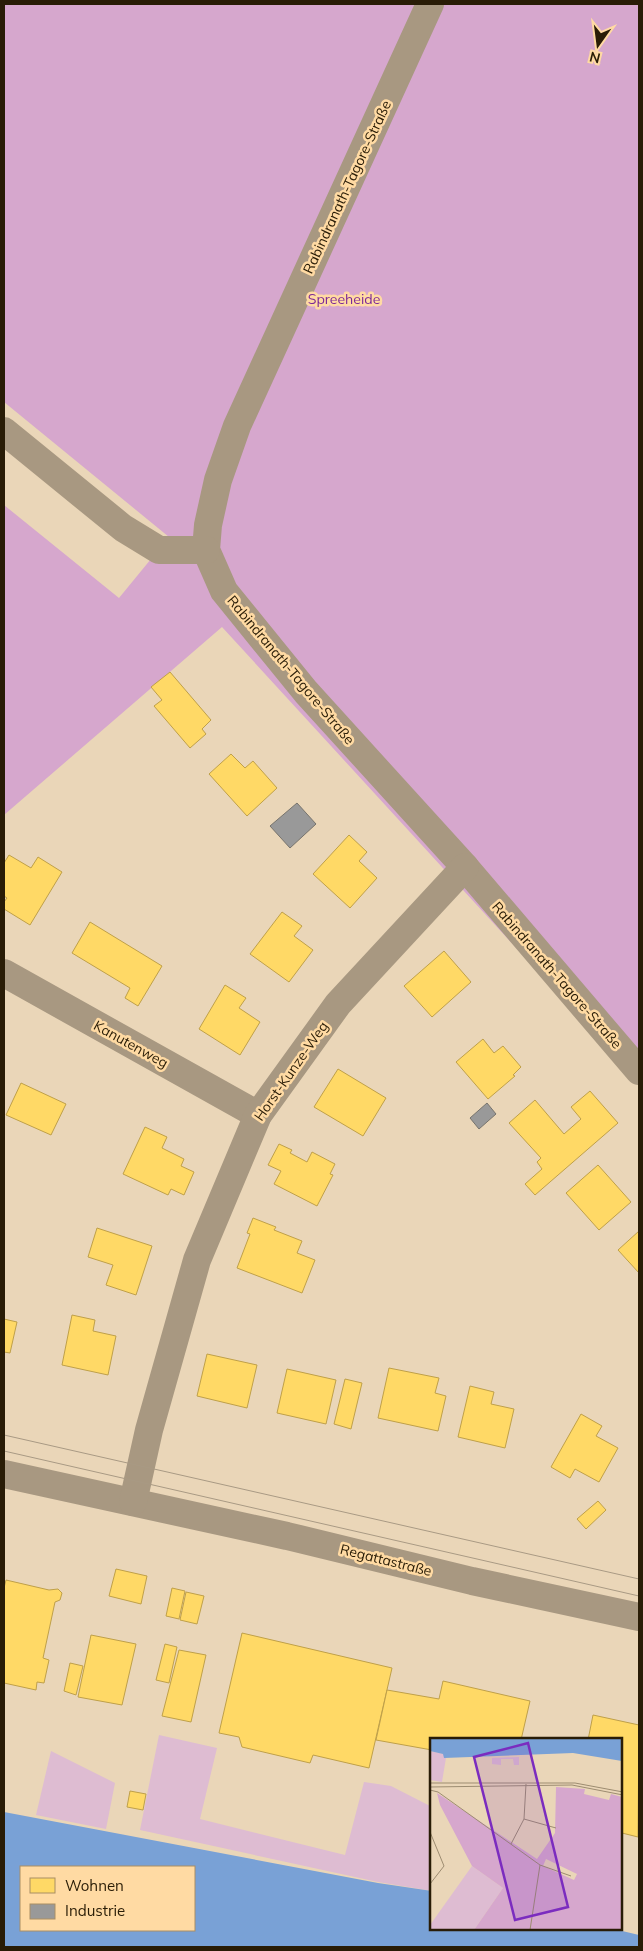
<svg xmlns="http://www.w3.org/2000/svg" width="643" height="1951" viewBox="0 0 643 1951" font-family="Mulish,sans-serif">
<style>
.green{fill:#debcd2}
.forest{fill:#d6a7cd}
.water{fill:#79a1d6;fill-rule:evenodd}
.homes{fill:#ffd966;stroke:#bfa049}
.industry{fill:#999;stroke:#77746d}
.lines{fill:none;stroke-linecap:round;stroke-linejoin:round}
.minor{stroke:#a89881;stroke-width:28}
.tram{stroke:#a99a84;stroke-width:1}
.labels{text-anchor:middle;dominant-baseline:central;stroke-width:5;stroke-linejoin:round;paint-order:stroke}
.street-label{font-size:14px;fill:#291c06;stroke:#ffdaa3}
.park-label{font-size:14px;fill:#7c2897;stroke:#ffdaa3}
.inset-road{fill:none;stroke:#9d8c71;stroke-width:1}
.view{fill:#7b2cbf;fill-opacity:0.15;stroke:#7b2cbf;stroke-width:2.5}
.inset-edge{fill:none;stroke:#291c06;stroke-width:2.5}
</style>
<rect width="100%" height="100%" fill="#ead6b8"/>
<!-- green -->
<g class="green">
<polygon points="159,1735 217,1748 200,1819 345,1855 364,1782 391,1786 432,1807 432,1891 378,1882 140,1830"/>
<polygon points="51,1751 115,1783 106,1829 36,1815"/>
</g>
<!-- forest -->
<polygon class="forest" points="4,4 639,4 639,1082 222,627 4,815 4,505 119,598 169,537 4,402"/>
<!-- water -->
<path class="water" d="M4,1812L378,1883L432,1891V1930H618L639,1935V1947H4ZM21,1867H194V1930H21Z"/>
<!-- homes -->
<g class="homes">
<polygon points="170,672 211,720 202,729 206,734 190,748 154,706 162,700 151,687"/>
<polygon points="231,754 245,768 253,761 277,788 247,816 209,774"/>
<polygon points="349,835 367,852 359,861 377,878 350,908 313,874"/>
<polygon points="9,855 31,868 38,857 62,872 30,925 4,909 4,902 7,898 4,896 4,863"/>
<polygon points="282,912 302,926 294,936 313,950 289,982 250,954"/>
<polygon points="90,922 162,966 138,1006 125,998 130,988 72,953"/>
<polygon points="444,951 471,982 432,1017 404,986"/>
<polygon points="225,985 246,998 239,1008 260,1022 240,1055 199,1029"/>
<polygon points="483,1039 494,1053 503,1046 521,1067 513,1075 515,1076 488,1099 456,1062"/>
<polygon points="338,1069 386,1098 363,1136 314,1107"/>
<polygon points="21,1083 66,1104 51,1135 6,1115"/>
<polygon points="590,1091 618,1123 535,1195 525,1184 542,1169 537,1162 541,1158 509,1123 535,1100 564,1134 581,1119 571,1107"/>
<polygon points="145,1127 167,1137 162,1148 184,1159 181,1166 194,1172 184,1195 171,1189 168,1195 123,1174"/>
<polygon points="279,1144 292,1150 290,1153 307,1162 312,1152 335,1164 330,1174 333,1175 317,1206 274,1184 281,1171 268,1165"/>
<polygon points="598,1165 631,1202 599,1230 566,1193"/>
<polygon points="253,1218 276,1227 274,1230 302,1241 297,1253 315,1260 302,1293 237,1268 250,1234 247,1233"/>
<polygon points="97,1228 152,1246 136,1295 106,1285 113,1265 88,1257"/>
<polygon points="639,1231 639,1273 618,1250"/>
<polygon points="72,1315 95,1320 93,1331 116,1336 108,1375 62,1365"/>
<polygon points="4,1319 17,1322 10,1353 4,1352"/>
<polygon points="207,1354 257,1365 247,1408 197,1396"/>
<polygon points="389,1368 439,1378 435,1393 446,1396 438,1431 378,1418"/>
<polygon points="287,1369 336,1380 326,1424 277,1413"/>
<polygon points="345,1379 362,1383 351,1429 334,1424"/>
<polygon points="470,1386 494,1392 491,1404 514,1409 505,1448 458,1437"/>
<polygon points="581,1414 602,1426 596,1436 618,1448 599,1482 575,1469 570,1478 551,1467"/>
<polygon points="598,1501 606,1510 586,1529 577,1519"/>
<polygon points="116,1569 147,1576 141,1604 109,1596"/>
<polygon points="6,1580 49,1590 58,1589 62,1593 60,1600 55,1602 43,1658 49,1660 44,1683 37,1682 36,1690 4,1683 4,1588"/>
<polygon points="172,1588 185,1591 179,1619 166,1616"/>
<polygon points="186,1592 204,1596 197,1624 180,1620"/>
<polygon points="242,1633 392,1668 369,1768 313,1755 310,1763 242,1747 239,1737 219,1733"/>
<polygon points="91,1635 136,1644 122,1705 78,1697"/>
<polygon points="165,1644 177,1647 169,1683 156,1680"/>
<polygon points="179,1650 206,1655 191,1722 162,1716"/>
<polygon points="70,1663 83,1666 76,1695 64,1691"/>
<polygon points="443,1681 530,1701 521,1740 432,1740 432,1750 376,1740 387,1690 439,1699"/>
<polygon points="593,1715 639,1725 638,1837 622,1833 622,1740 588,1740"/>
<polygon points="130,1791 146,1794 143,1810 127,1807"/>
</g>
<!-- industry -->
<g class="industry">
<polygon points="297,803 316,824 290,848 270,826"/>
<polygon points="487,1103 496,1114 479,1129 470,1118"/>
</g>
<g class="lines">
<!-- minor -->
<g class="minor">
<polyline points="430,4 237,426 218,480 208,525 206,550 224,591 306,692 465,867 639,1071"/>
<polyline points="4,431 123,528 159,550 206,550"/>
<polyline points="4,973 258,1115"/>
<polyline points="4,1474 287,1536 472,1581 639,1617"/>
<polyline points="133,1502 149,1430 197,1260 258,1115 338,1004 465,867"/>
</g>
<!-- tram -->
<g class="tram">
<polyline points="4,1435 639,1579"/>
<polyline points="4,1451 639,1596"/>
</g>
</g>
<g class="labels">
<!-- street labels -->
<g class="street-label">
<text transform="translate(347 187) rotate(-65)">Rabindranath-Tagore-Straße</text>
<text transform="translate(291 670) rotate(50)">Rabindranath-Tagore-Straße</text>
<text transform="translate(557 975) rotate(49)">Rabindranath-Tagore-Straße</text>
<text transform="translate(131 1044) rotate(29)">Kanutenweg</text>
<text transform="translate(291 1071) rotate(-55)">Horst-Kunze-Weg</text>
<text transform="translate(386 1560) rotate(14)">Regattastraße</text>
</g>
<!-- park labels -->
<g class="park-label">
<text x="344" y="299">Spreeheide</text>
</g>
</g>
<!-- overview -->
<g transform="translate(430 1738)">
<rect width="192" height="192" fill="#ead6b8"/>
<path d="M0,13L14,16L16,20L12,44L0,42ZM89,19V27H84L83,21H71V27L62,26V20ZM42,128L73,150L44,192H0V187Z" fill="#debcd2"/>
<path d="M126,49L155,51L154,56L179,62L181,56L192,59V192H44L73,150L42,128L10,67L7,55L107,121L125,95ZM116,121L147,136L144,142L113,128Z" fill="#d6a7cd" fill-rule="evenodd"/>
<path d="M0,0H192V23L143,15L14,20L13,16L0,13Z" fill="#79a1d6"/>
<path class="inset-road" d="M0,45H145L193,54M0,49L142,47L193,57M0,52L8,54L110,127L100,192M94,81L126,90M0,94L14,128L0,146M81,106L94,81L96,46M110,127L141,138"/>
<path class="view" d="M98,5L138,169L85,182L44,19Z"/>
<rect width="192" height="192" class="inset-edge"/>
</g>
<!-- border -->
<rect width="643" height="1951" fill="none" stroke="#291c06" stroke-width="10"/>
<!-- legend -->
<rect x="20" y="1866" width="175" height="65" fill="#ffdaa3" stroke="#a98e64"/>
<rect x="30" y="1878" width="25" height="15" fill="#ffd966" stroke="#a98e64"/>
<text x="65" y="1891" font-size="15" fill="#291c06">Wohnen</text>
<rect x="30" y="1904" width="25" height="15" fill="#999999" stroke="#a98e64"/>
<text x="65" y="1916" font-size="15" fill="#291c06">Industrie</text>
<!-- north arrow -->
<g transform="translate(598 45) rotate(194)" stroke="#ffdaa3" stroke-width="4" paint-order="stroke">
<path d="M0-4L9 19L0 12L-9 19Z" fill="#291c06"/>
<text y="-8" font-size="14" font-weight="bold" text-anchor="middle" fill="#291c06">N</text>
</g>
</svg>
